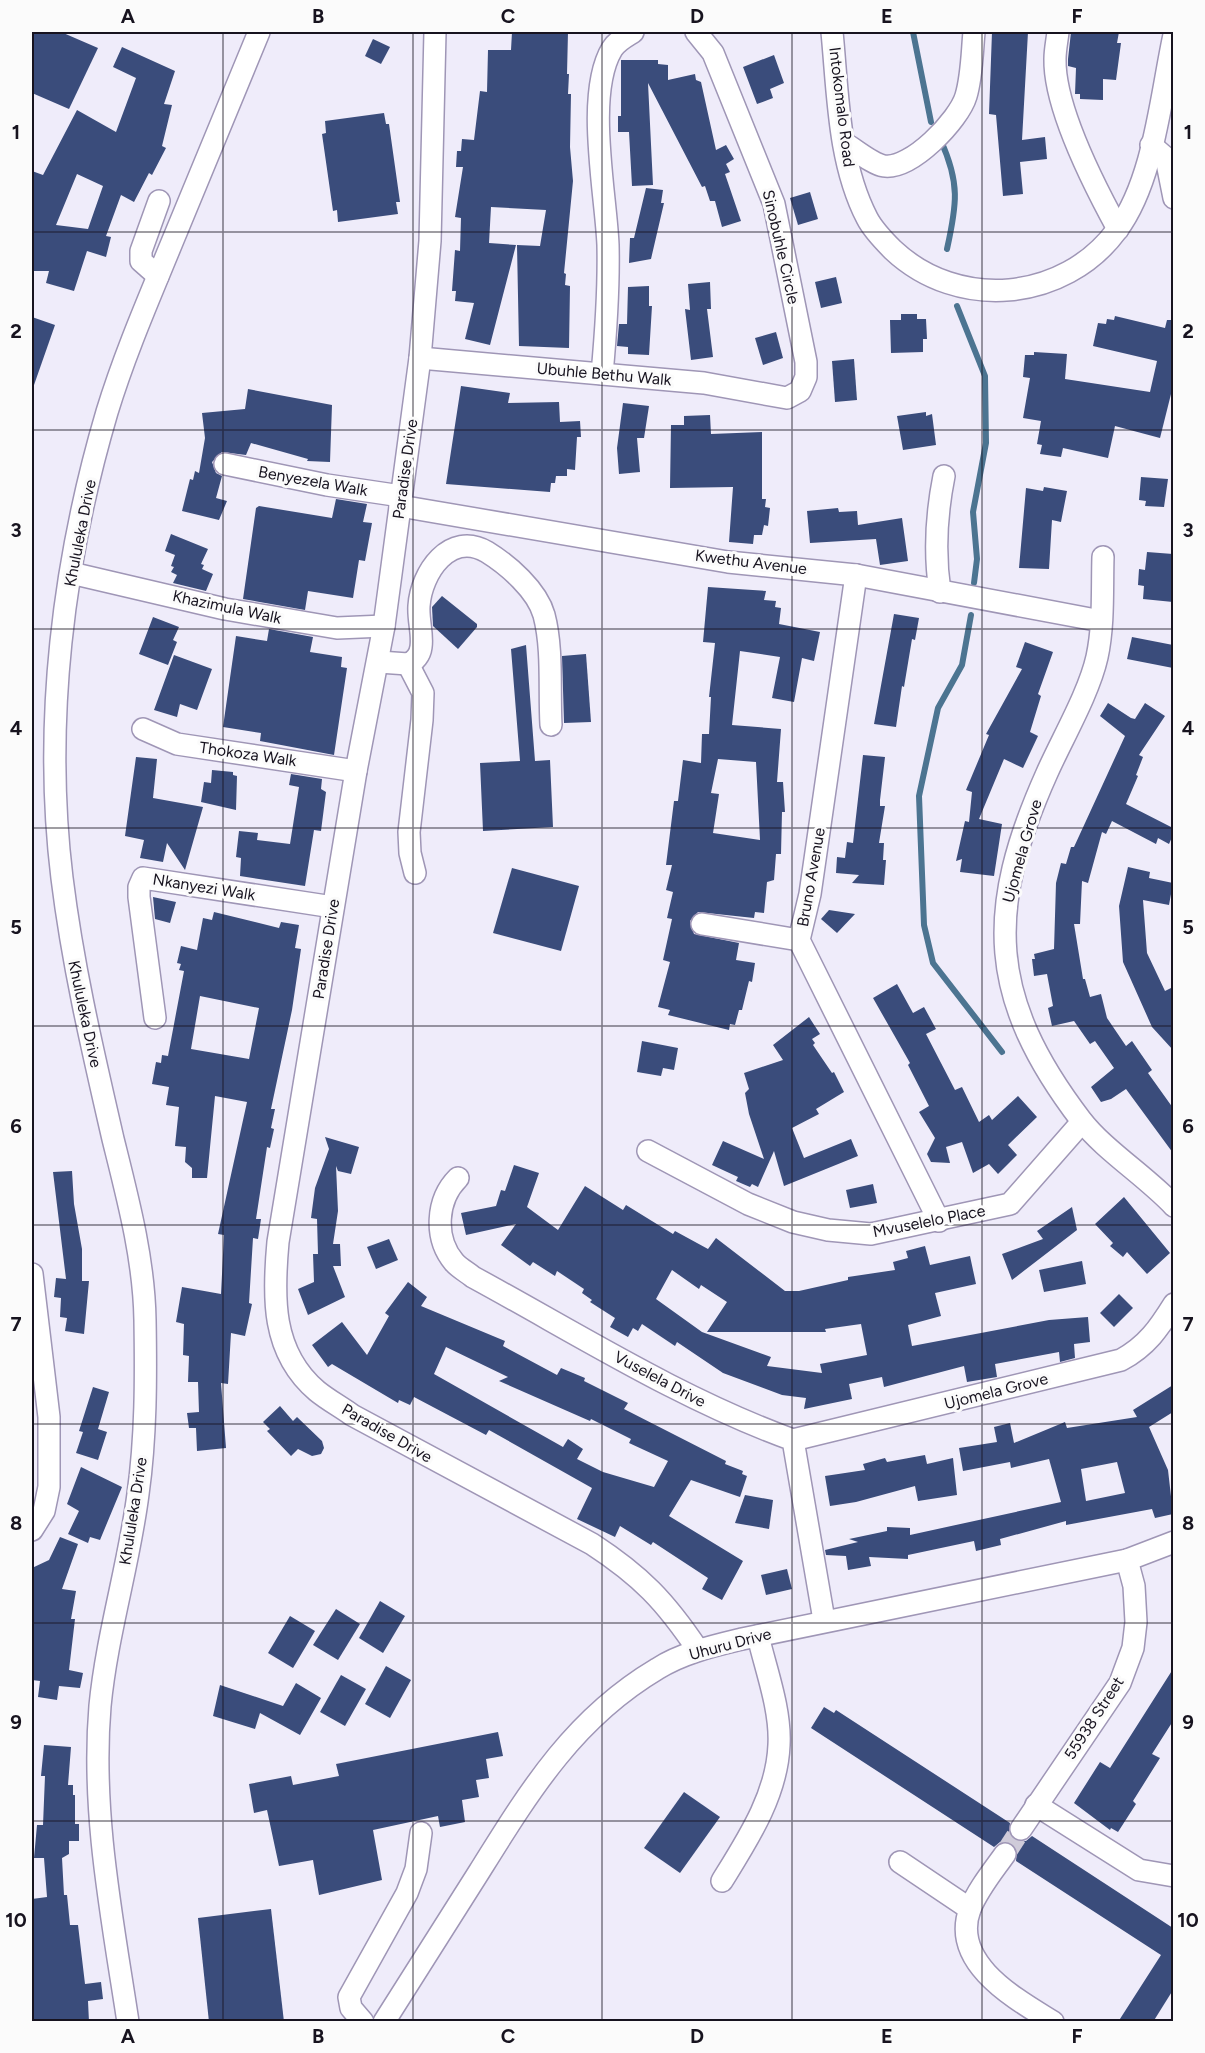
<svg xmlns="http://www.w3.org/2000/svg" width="1205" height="2053" viewBox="0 0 1205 2053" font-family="Figtree,sans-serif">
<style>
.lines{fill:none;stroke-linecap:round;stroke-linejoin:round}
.stream{stroke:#4c7491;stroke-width:6}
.building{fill:#3a4c7b;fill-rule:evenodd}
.minor-tunnel{stroke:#cfcbd9;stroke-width:21;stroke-dasharray:21 10;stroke-linecap:butt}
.minor-casing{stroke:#9f96b6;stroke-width:24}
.minor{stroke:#fff;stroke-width:21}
.grid{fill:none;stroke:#17131f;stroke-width:1.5;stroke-opacity:0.55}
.labels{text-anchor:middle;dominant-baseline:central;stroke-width:6;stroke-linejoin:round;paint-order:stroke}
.street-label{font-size:16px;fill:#17131f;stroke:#fbfbfb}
.neatline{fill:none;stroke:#17131f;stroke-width:2}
.grid-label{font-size:20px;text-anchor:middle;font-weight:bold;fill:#17131f}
</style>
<rect width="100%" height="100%" fill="#efecfa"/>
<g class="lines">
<!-- stream -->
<g class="stream">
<polyline points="913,32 931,122"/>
<path d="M941,141C960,183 957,204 947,249"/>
<polyline points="957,306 985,376 986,443 973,512 977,559 974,583"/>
<polyline points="971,615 962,665 938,708 919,796 924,925 933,963 1002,1052"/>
</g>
</g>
<!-- building -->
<g class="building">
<polygon points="32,32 61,32 98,48 69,109 32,93"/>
<polygon points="512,32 568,32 567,74 569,74 568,94 571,94 570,147 573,181 564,273 566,274 565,285 570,286 569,348 519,346 517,245 540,246 546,210 491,207 489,243 516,245 490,345 465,339 474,303 455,301 456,291 452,291 455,250 460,251 461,218 455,217 463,167 456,167 457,151 461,151 462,139 474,140 480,91 487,92 488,50 511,50"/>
<polygon points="992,32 1028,32 1022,140 1045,137 1047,159 1020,162 1023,194 1003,196 996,115 989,114"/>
<polygon points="1071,32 1119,32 1117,43 1121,43 1116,80 1103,79 1103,100 1080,99 1080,94 1075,94 1076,68 1068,66 1068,59"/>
<polygon points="373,39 390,47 381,64 365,56"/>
<path d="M122,47L175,71L164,104L172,105L162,146L166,148L152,175L149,173L134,202L121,195L106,236L111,237L106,257L87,251L74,291L46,283L49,271H32V171L43,175L77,110L116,132L136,78L113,67ZM77,174L103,186L88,229L56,225Z"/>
<polygon points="774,55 784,83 770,89 773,98 757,104 743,67"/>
<polygon points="621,60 658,60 658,64 668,65 668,80 695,74 696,80 701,82 716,150 726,145 734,159 726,164 730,172 725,174 741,221 722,227 715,201 710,201 705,186 702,187 648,83 653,185 632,186 629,132 618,132 618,116 621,116"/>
<polygon points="384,113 386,124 389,124 400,202 396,202 398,214 338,222 337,210 333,211 322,134 326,133 325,121"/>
<polygon points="646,188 663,190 661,203 664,203 651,259 629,263 630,238 634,238"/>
<polygon points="810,192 818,219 798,225 790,198"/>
<polygon points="836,277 842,303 821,308 815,282"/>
<polygon points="710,282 711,309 707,309 713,357 691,360 685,309 690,310 688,284"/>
<polygon points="649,286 649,306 652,306 649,355 628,354 628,347 617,346 619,324 627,324 628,287"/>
<polygon points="901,314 917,314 917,319 926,319 927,339 923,339 923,352 891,353 890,320 901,320"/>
<polygon points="1115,316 1165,328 1167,320 1173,320 1173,386 1160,438 1115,426 1108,458 1063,448 1061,457 1040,454 1042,445 1037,444 1041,421 1023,418 1030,378 1023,377 1025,355 1034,355 1034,352 1067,354 1065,379 1150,392 1157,361 1093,346 1098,323 1106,324 1107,319 1114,320"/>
<polygon points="32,317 55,325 34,385 32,384"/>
<polygon points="776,332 783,358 763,365 755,338"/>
<polygon points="854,359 857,400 835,402 832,361"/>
<polygon points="461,386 510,393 508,403 559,402 560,422 580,421 581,437 577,437 575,470 567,469 567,476 556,476 555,483 551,483 550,492 446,484"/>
<polygon points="248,389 332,405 330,462 307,461 308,459 251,443 246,455 222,452 212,462 216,473 222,476 216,498 227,501 219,520 182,511 190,479 193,480 195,471 199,473 205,438 202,413 245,409"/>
<polygon points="623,403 649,406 644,438 637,438 640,472 619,474 617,448"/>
<polygon points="926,412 926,416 932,414 936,445 903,450 897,416"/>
<polygon points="710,415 711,434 762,432 762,499 766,499 765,507 770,508 768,526 764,525 762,535 754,535 753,544 729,542 733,487 670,488 671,425 684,425 684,416"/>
<polygon points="1141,477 1168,479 1164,507 1145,506 1146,501 1139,500"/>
<polygon points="1044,487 1067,491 1061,522 1052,520 1049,569 1019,568 1026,488 1043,491"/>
<polygon points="336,499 367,504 363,522 372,523 365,561 359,560 353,598 308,591 305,610 243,599 256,508 259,506 332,518"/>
<polygon points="838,508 839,512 857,511 858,525 902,518 908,561 880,565 876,539 810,543 807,511"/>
<polygon points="171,534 208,549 201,564 204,565 202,569 213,574 206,591 173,583 177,575 171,572 174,567 171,566 175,555 165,551"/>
<polygon points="1147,552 1173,554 1173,602 1143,599 1144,586 1138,585 1139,569 1145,570"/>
<path d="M708,587L766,591L764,600L776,601L775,607L781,608L779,624L820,632L814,661L802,658L794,702L772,698L780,657L740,651L732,725L781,729L777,782H783L785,812H782L781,854H776L774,880L767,882L764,913L755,912L754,918L698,912L690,921L694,934L739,943L736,960L755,963L752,982L749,981L742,1010H739L735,1025L730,1024L729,1030L668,1015L670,1010L658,1007L670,962L663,960L672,919L667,918L673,892L666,890L672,865H666L674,801H678L683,760L701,763L702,734H709L711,697H709L715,643L703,642ZM718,759L756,762L760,840L713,833L719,794L711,793Z"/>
<polygon points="442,596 477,624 477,627 458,649 433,626 432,607"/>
<polygon points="894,614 919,618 915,640 912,639 904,687 902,686 896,727 874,724"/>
<polygon points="153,617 179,627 173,640 177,642 168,665 139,654"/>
<polygon points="269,629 313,637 310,652 342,657 341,667 347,668 334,755 260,741 261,733 223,727 236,636 267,641"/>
<polygon points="1132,637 1173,645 1173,668 1127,659"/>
<polygon points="1025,642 1053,652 1038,694 1041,696 1030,732 1038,736 1023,768 1004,759 979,819 1002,824 994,876 960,872 962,859 956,861 965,821 969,822 972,792 966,790 989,735 986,734 1022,669 1016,667"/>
<polygon points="526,645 535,761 550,760 553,827 483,831 480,763 520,761 511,649"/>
<polygon points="586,654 591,722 564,723 562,656"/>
<polygon points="174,655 212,669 197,710 180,704 177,717 154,710"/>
<polygon points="1108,703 1131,718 1135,719 1145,703 1165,716 1139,755 1143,757 1136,775 1138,776 1126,804 1173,828 1173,835 1169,844 1158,838 1156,844 1112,821 1106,834 1102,832 1088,883 1082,881 1080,924 1074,924 1083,979 1085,979 1090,997 1101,994 1107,1018 1126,1046 1132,1041 1152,1070 1148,1073 1173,1108 1173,1153 1126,1089 1111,1099 1101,1102 1091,1087 1114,1068 1095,1041 1090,1044 1074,1021 1052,1026 1048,1008 1053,1006 1047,974 1034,976 1032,959 1035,959 1034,954 1054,949 1056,883 1061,863 1066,864 1071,847 1074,847 1125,736 1100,716"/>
<polygon points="863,755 885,757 880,800 880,806 885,806 879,843 884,843 883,860 886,860 884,885 852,883 859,875 836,873 837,857 845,858 847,842 853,843"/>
<polygon points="136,757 157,759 153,798 203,807 185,870 167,843 163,862 140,858 144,840 125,836"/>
<polygon points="212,770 233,772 233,775 237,776 236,810 201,802 204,782 211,783"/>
<polygon points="291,774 322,779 321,789 326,792 321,831 314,830 305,886 240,876 241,858 236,857 239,831 258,833 257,840 290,844 299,787 289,785"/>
<polygon points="1128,867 1150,872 1149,878 1173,883 1169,905 1143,900 1147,953 1165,991 1173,987 1173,1050 1152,1027 1123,962 1119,906"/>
<polygon points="512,868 579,886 561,951 493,933"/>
<polygon points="153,897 176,902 170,923 155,919"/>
<polygon points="829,910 855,914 837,933 821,919"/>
<path d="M214,912L279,928L281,922L299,925L295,948L301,949L292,1010L271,1109H275L271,1128L274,1129L270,1148L267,1147L256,1219H261L258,1239L253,1238L249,1303L252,1304L245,1336L231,1333L228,1384L221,1383L226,1448L197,1451L196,1428H189L187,1413L199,1412L198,1382H188L189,1356L183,1355L184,1324L176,1322L182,1287L221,1294L224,1235L218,1234L247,1102L215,1096L207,1178H192V1168L185,1162L186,1147L175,1146L179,1107L166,1105L169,1087L152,1084L156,1062L161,1063L162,1055L168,1056L184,971L179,970L181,964L177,963L181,946L197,950L203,918L212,920ZM200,996L259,1008L249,1059L191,1049Z"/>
<polygon points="897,984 913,1013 924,1007 936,1029 926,1034 955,1090 962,1087 979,1122 989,1115 992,1120 1018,1096 1037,1117 1008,1145 1017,1155 998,1174 989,1164 973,1173 962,1142 946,1147 950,1163 931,1162 927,1154 935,1138 919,1112 929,1106 908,1065 910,1063 873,998"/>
<polygon points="809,1017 820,1034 812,1039 815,1043 813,1045 832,1073 834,1072 844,1092 816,1109 819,1114 792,1128 804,1158 851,1139 858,1156 784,1186 774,1151 758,1187 752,1184 750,1187 736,1181 738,1177 712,1165 723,1141 764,1159 749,1114 745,1093 749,1089 744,1073 783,1060 773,1045"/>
<polygon points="642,1041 678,1048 674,1070 663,1068 661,1076 637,1072"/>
<polygon points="325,1137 359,1147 351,1174 338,1171 336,1166 338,1211 333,1244 340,1244 341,1266 333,1266 345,1297 308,1315 298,1289 314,1282 313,1254 318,1254 317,1219 311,1218 315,1188 329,1149"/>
<path d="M514,1165L539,1173L527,1207L558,1230L585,1186L623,1210L626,1205L673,1234L675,1231L708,1249L716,1238L785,1291H799L848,1280V1277L895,1270L893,1262L908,1258L906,1251L925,1246L930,1265L970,1256L976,1284L935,1293L941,1316L908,1325L912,1346L1049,1320L1088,1317L1090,1342L1074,1344L1075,1358L1060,1362L1059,1352L995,1364L997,1377L967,1382L964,1366L884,1387L882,1377L849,1384L852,1399L804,1409L806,1398L782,1395L723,1373L677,1342L675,1346L642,1324L638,1331L633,1328L628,1337L610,1327L615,1318L590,1302L592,1300L582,1293L584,1289L557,1271L555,1276L533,1262L530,1266L501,1245L516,1224L466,1235L461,1213L496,1206L501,1190L505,1191ZM672,1270L699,1289L701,1285L727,1302L707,1332H826L825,1329L861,1324L867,1355L820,1364L822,1373L767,1366L771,1357L702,1332L656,1299Z"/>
<polygon points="72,1171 74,1204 82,1249 82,1281 89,1281 84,1334 65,1331 67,1318 60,1317 61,1298 54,1297 56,1278 66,1279 53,1172"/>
<polygon points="873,1184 877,1203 850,1208 846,1190"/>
<polygon points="1124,1197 1170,1253 1147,1274 1127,1252 1123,1257 1110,1246 1113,1243 1095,1224"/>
<polygon points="1072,1207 1077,1230 1012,1280 1002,1254 1043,1239 1037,1231"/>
<polygon points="389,1239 398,1260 376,1269 367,1247"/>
<polygon points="1082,1261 1086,1284 1044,1292 1039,1270"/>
<path d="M408,1282L427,1297L421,1306L505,1341L503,1346L557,1375L561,1368L585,1378L584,1381L628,1403L624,1409L726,1461L725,1464L743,1471L742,1474L747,1476L740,1497L691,1480L669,1516L743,1561L722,1600L702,1589L708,1578L653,1542L651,1545L620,1526L615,1537L577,1519L592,1488L489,1430L486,1435L414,1397L410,1405L399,1400L398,1403L332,1364L328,1367L312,1345L342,1322L367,1355L389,1316L385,1313ZM446,1347L508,1377L499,1381L590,1421L591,1419L631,1439L629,1443L668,1461L654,1487L603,1472L577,1459L583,1449L568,1439L563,1447L434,1374Z"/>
<polygon points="1119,1294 1133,1308 1114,1327 1100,1313"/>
<path d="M1173,1385V1412L1149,1427L1168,1470L1173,1514L1155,1518L1152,1509L1066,1525V1521L1000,1539L1001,1545L976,1551L974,1541L908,1555V1559L869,1557L871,1566L848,1570L846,1556L826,1555L825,1550L858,1542L849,1539L887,1531V1527L910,1528V1535L1061,1502L1049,1459L1011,1468L1010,1462L963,1471L959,1448L997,1442L994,1427L1010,1423L1014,1443L1065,1422L1067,1428L1137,1417L1133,1410ZM1117,1462L1125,1493L1086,1501L1081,1469Z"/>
<polygon points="93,1387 109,1392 98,1429 107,1432 98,1460 76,1453 83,1432 79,1431"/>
<polygon points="280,1406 293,1421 297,1417 322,1441 324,1448 321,1454 312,1456 298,1449 291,1456 267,1431 270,1429 263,1422"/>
<polygon points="925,1455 927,1464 953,1458 957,1495 918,1501 915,1486 856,1502 830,1506 825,1476 865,1470 863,1464 885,1458 887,1462"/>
<polygon points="81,1467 122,1487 100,1540 90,1537 88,1543 68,1534 79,1511 67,1504"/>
<polygon points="745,1495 773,1500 769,1529 735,1523"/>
<polygon points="60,1537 78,1544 62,1589 76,1591 71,1619 75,1619 69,1670 83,1673 80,1688 59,1686 57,1700 38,1697 40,1681 32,1680 34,1627 32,1627 34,1605 32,1605 32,1568 49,1560"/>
<polygon points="787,1569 792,1589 766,1595 761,1575"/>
<polygon points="380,1601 405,1616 383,1653 359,1638"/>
<polygon points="336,1609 360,1624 338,1660 313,1645"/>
<polygon points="290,1616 315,1631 293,1668 268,1653"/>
<polygon points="386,1666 411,1680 390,1718 365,1704"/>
<polygon points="1173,1669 1173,1721 1152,1754 1160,1758 1133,1801 1136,1804 1118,1832 1111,1828 1110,1830 1074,1803 1100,1762 1110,1768"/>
<polygon points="341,1675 366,1689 345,1726 320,1712"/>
<polygon points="296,1683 321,1698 300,1735 260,1713 255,1729 213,1716 220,1685 283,1706"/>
<polygon points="824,1707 834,1713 836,1710 1010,1823 1009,1834 1014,1840 1026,1841 1032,1836 1173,1928 1173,1990 1153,2022 1118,2022 1161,1955 1016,1861 1017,1849 1012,1843 1000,1842 994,1847 811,1728"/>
<polygon points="498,1732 503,1756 486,1759 489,1778 476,1780 479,1797 462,1800 465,1822 440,1827 438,1816 373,1830 382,1880 319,1895 313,1860 279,1866 267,1810 254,1813 249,1784 291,1776 293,1785 339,1776 336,1764"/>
<polygon points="44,1745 71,1747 68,1785 73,1785 73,1795 75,1795 75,1824 79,1824 79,1841 69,1841 69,1854 62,1858 64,1895 67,1895 70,1925 78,1925 85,1984 101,1982 103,1999 88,2001 89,2022 32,2022 32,1899 47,1897 44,1858 34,1858 37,1825 43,1825 45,1776 41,1776"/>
<polygon points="684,1792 720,1817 680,1873 644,1848"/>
<polygon points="271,1909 284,2022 209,2022 198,1918"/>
</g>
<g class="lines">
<!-- minor-tunnel -->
<polyline class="minor-tunnel" points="1005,1854 1021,1829"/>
<!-- minor casing -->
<g class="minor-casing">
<g id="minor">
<path d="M435,32L430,241L420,358L384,626L356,771L278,1242C273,1296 271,1352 317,1391C328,1400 341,1407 352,1415L592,1544C641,1576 665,1601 698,1650"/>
<path d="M832,32C838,93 838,162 867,218C873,230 884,241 893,250C958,311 1064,302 1117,230C1154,181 1161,95 1174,35"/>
<path d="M1058,32C1057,41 1055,50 1055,59C1054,107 1095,187 1118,229"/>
<path d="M844,143C855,149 872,164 884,166C911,170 959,120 966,96C972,76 972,53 974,32"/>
<polyline points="1151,145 1166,158 1174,198"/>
<polyline points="158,276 141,261 141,251 159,201"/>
<polyline points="420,358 704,383 787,398 800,391 806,377 806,362 774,204 713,53 696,32"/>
<path d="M602,374C606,331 609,288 608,245C606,194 585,94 612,49C617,41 625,37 633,32"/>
<polyline points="225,464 327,485 401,496"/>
<polyline points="400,506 728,562 856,575 1101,621"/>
<path d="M1103,557C1102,589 1104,625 1097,657C1089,693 1062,739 1047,773C985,911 988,998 1081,1120C1104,1150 1147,1177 1174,1206"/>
<polyline points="71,573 225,609 337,628 384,626"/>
<polyline points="856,575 810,894 799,940 939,1221"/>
<path d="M940,592C934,552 936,516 944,476"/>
<path d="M379,662L408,664C415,661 420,655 421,647C423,634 418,620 419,606C421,573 450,530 487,552C508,565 537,590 544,615C553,649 549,690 551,725"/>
<polyline points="408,664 423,693 422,720 409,832 410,853 415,873"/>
<polyline points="143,729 177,744 356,771"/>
<polyline points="702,924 799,940"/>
<polyline points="155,1018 139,897 139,887 143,878 333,907"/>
<polyline points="648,1151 748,1204 793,1222 828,1230 871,1234 1010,1204 1082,1122"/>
<path d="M458,1178C436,1200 434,1238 454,1262C459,1268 467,1272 473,1277C578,1334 680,1399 793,1440L824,1620"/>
<polyline points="32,1274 49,1417 49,1487 44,1511 32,1530"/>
<path d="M793,1440L1121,1360C1147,1346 1159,1328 1174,1304"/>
<polyline points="1036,1805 1139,1870 1174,1876"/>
<polyline points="1021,1829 1120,1683 1133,1648 1136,1622 1134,1586 1127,1560"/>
<path d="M1005,1854C993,1871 978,1889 970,1909C950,1963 1016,1999 1053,2022"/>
<polyline points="900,1862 970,1909"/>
<path d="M722,1881C748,1839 777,1795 779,1745C781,1710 766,1670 758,1636"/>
<path d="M128,2022C112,1917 91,1812 100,1706C107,1634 129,1565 138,1494C146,1437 146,1378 145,1320C144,1259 128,1199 113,1139C93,1052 73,967 62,878C43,723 63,561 107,412C125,353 150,296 173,240C202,170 231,101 259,32"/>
<polyline points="363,2022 351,2008 349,1997 407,1893 416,1869 421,1833"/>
<path d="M384,2022C416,1972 447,1922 479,1872C529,1792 573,1719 657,1669C682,1653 713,1646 742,1639L1127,1560L1174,1542"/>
</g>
</g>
<!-- minor -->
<use href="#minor" class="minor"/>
</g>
<!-- grid -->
<path class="grid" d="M223,32V2022M413,32V2022M602,32V2022M792,32V2022M982,32V2022M32,232H1174M32,430H1174M32,629H1174M32,828H1174M32,1026H1174M32,1225H1174M32,1424H1174M32,1623H1174M32,1821H1174"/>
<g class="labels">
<!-- street labels -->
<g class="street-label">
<text transform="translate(842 107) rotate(83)">Intokomalo Road</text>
<text transform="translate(781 247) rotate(77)">Sinobuhle Circle</text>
<text transform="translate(604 374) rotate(5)">Ubuhle Bethu Walk</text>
<text transform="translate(405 469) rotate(-82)">Paradise Drive</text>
<text transform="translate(313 481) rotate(10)">Benyezela Walk</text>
<text transform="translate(80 533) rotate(-79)">Khululeka Drive</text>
<text transform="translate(751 562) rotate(7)">Kwethu Avenue</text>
<text transform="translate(227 607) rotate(12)">Khazimula Walk</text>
<text transform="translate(248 754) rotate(8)">Thokoza Walk</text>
<text transform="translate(1022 851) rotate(-74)">Ujomela Grove</text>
<text transform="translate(811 877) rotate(-80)">Bruno Avenue</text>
<text transform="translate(204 887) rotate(9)">Nkanyezi Walk</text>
<text transform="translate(326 949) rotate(-81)">Paradise Drive</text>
<text transform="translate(85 1014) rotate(78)">Khululeka Drive</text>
<text transform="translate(929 1221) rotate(-11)">Mvuselelo Place</text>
<text transform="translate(660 1379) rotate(28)">Vuselela Drive</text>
<text transform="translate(996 1391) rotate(-14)">Ujomela Grove</text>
<text transform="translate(387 1433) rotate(30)">Paradise Drive</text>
<text transform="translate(133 1511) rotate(-81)">Khululeka Drive</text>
<text transform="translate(730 1644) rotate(-15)">Uhuru Drive</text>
<text transform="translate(1094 1718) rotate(-57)">55938 Street</text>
</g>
</g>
<!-- border -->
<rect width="1205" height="2053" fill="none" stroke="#fbfbfb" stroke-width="66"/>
<rect x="33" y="33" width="1139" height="1987" class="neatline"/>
<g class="grid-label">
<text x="128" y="23">A</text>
<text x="318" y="23">B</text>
<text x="508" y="23">C</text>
<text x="697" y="23">D</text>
<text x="887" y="23">E</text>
<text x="1077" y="23">F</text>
<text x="16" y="139">1</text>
<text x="1188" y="139">1</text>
<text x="16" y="338">2</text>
<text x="1188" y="338">2</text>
<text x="16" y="537">3</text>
<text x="1188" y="537">3</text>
<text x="16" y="735">4</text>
<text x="1188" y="735">4</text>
<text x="16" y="934">5</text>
<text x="1188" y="934">5</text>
<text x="16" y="1133">6</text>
<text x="1188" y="1133">6</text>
<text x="16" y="1331">7</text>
<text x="1188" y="1331">7</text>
<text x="16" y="1530">8</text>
<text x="1188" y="1530">8</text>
<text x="16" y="1729">9</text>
<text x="1188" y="1729">9</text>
<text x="16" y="1927">10</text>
<text x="1188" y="1927">10</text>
<text x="128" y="2043">A</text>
<text x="318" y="2043">B</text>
<text x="508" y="2043">C</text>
<text x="697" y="2043">D</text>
<text x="887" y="2043">E</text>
<text x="1077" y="2043">F</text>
</g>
</svg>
